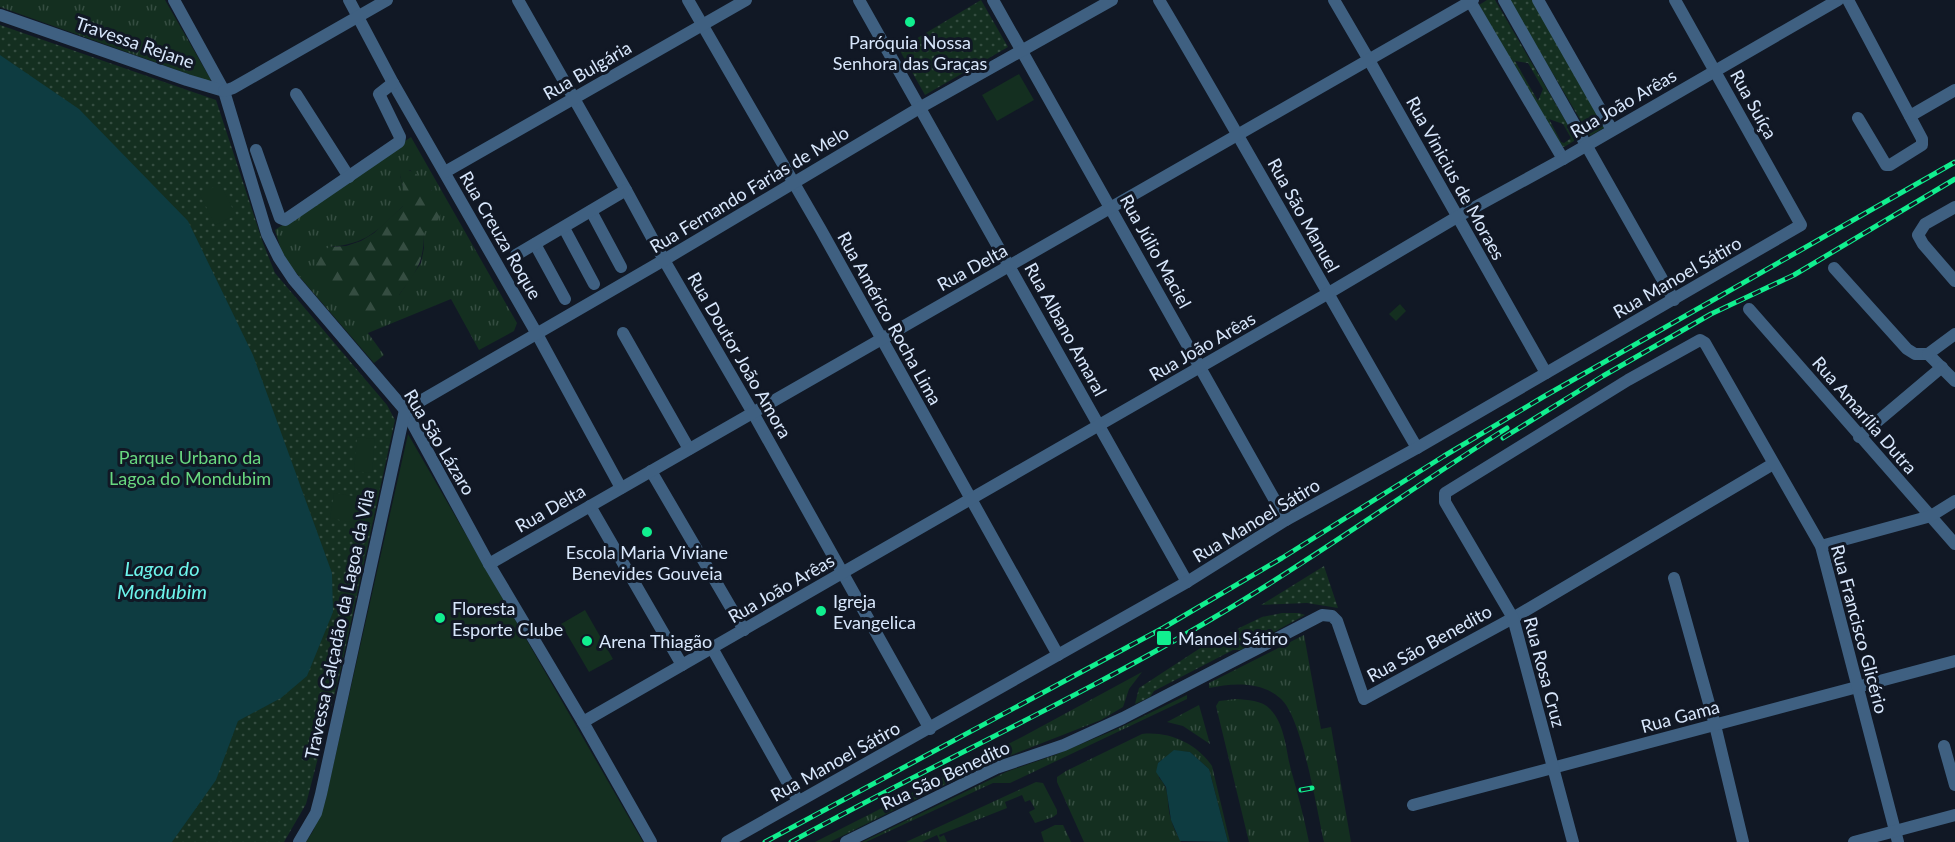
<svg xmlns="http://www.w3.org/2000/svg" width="1955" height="842" viewBox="0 0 1955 842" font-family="Lato,sans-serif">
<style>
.grass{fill:url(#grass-tufts);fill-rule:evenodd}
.forest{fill:url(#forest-firs)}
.park{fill:url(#park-dots);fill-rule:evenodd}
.garden{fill:#142f20}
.water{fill:#0e3c41}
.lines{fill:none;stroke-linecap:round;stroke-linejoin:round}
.minor{stroke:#3f6081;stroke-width:12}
.rail-casing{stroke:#11ef8f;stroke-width:5}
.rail{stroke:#111825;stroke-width:3;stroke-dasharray:9;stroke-linecap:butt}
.poi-dot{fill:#11ef8f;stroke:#111825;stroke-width:2}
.labels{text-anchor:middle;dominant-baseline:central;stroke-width:6;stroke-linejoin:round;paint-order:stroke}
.street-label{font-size:18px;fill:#d8e7fc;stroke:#111825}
.poi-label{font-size:18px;fill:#d8e7fc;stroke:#111825;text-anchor:start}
.park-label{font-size:18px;fill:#68d880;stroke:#111825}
.water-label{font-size:20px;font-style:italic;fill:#6df5ec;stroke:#111825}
</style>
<defs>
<pattern id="grass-tufts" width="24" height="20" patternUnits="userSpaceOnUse" patternTransform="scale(1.5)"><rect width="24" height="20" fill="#142f20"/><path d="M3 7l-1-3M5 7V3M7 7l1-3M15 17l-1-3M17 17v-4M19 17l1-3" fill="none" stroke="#354d41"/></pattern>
<pattern id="forest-firs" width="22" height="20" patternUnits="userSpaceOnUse" patternTransform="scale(1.5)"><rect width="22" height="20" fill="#142f20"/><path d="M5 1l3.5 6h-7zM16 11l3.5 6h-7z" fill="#354d41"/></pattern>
<pattern id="park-dots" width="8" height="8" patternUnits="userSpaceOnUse" patternTransform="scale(1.5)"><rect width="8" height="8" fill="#142f20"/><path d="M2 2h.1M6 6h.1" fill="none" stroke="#354d41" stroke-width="1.8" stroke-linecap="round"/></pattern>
</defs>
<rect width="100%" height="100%" fill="#111825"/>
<!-- grass -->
<g class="grass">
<polygon points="0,0 165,0 211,80 208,81 0,7"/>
<path d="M411,137L517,323L514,331L479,350L451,299L368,333L384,355L374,363L292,268L282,253L275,230ZM410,170L432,191L424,232V248L421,263L399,295L329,247C367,244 377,231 403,206V187L400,175Z"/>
<path d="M1304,635L1321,729L1331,727L1351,842H1324C1317,811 1302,716 1280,698C1261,681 1232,683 1209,688V683Z"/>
<polygon points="1142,672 1129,689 1123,707 1101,720 976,769 830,842 815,842 1022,737"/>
<polygon points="1187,695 1187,699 1010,783 993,783 866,842 862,842 1006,772 1055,755 1117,729"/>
<path d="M1236,699C1247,700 1262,700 1270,709C1285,724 1286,751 1291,770C1298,794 1304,818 1309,842H1249L1216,706L1219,701Z"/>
<polygon points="1199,705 1210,744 1183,726 1167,722"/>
<path d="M1142,734C1170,731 1197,744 1212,766L1230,842H1228L1209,769L1190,752L1174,751L1158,763L1159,778C1171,789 1166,805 1171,819C1173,827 1177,835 1181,842H1084L1057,782V777L1066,771Z"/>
<polygon points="1036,782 1043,783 1057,810 1057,814 1053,817 1035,823 1029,812 1035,809 1030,800 1025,802 1022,795 1005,802 1007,808 939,835 940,837 944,835 947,842 940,842 937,835 922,842 906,842"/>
<polygon points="1055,825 1063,825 1071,842 1044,842 1041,832"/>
</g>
<!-- forest -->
<path class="forest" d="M403,169C421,170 434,194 443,208L437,222L424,232C424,257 419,269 404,288C397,298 389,310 377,314C354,323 326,289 315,272L317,256L329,247L346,246L361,241L374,233L403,206V187L400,175Z"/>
<!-- park -->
<g class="park">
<polygon points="981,0 1008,47 925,95 899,49"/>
<path d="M1487,0H1495L1575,137L1574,141L1564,147L1560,146L1479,5ZM1515,61L1528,63L1543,89L1538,101ZM1549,119L1563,124L1571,138L1564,143L1561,142Z"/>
<polygon points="1509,0 1533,0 1607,126 1590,136"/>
<polygon points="0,25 216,100 263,243 275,273 387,405 395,420 340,673 306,804 284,842 0,842"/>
<polygon points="1324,566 1338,608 1307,603 1261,605"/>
<polygon points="1282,613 1299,613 1305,615 1241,650 1233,650 1154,691 1150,697 1135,704 1139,688 1208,643 1262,617"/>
</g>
<!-- garden -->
<g class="garden">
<polygon points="1019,74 1034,100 997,121 982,95"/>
<polygon points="220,184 236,215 215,225 200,194"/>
<polygon points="1400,304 1406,311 1396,321 1389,314"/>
<polygon points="408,434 643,842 306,842 313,831 325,802"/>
<polygon points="357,437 375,439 372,473 354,471"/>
<polygon points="334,493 370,499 365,525 330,518"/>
<polygon points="585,610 613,659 589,672 561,624"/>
</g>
<!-- water -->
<g class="water">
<polygon points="0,55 79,109 188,221 253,355 332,573 333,612 307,676 281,698 238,721 216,780 172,842 0,842"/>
<polygon points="1174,750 1190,752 1209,769 1228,842 1180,841 1171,820 1166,787 1156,772 1158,763"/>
</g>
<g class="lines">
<!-- minor -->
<g class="minor">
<polyline points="174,0 224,91 267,234 279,258 293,279 405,410 489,564 583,722 651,842"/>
<polyline points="349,0 393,83 537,334 621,488"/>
<polyline points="518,0 626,190 664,260 753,413 930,729"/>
<polyline points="688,0 821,230 1058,655"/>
<polyline points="859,0 1187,582"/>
<polyline points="993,0 1286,520"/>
<path d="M1159,0C1247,148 1330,299 1417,448"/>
<polyline points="1334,0 1369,60 1546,373"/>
<polyline points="1504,0 1674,300"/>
<polyline points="1538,0 1612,130"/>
<polyline points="1848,0 1922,139 1922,145 1890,165 1886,165 1858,118"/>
<polyline points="1470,1 1563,159"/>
<polyline points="0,15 187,80 224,91"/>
<polyline points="224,91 233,88 387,0"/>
<polyline points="296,94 349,177"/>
<polyline points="1910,116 1955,90"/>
<polyline points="256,150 280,218 285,220 399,142 400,137 379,94 393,83"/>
<polyline points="445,172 746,0"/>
<polyline points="1955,207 1925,224 1918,235 1923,244 1955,281"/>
<polyline points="591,211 621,267"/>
<polyline points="564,228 594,284"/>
<polyline points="535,244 565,299"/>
<polyline points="516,255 626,190"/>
<polyline points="1834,268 1907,349 1915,354 1928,354 1955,381"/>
<polyline points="1749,309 1955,544"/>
<polyline points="623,333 689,449"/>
<polyline points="1928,354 1955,334"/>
<polyline points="405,410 664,260 921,107 1112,0"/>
<polyline points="1859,437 1942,367"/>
<polyline points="651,471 744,630"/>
<polyline points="590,506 682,665"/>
<polyline points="1821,546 1931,516 1955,501"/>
<polyline points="489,564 1473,0"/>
<polyline points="1674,578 1715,725 1743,842"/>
<polyline points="712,648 798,801"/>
<polyline points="583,722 1327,294 1457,217 1563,159 1838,0"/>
<polyline points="1944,746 1955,785"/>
<polyline points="1413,805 1955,661"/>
<polyline points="299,842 316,813 321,794 405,410"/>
<polyline points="727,842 1187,582 1286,520 1417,448 1801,225 1675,0"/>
<polyline points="846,842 996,768 1064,745 1123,718 1322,615 1332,616 1337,621 1364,699 1513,618 1773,464"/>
<polyline points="1573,842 1513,618 1445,502 1445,493 1628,380 1700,340 1705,343 1821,546 1898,842"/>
<polyline points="1854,842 1955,815"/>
</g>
<!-- rail casing -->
<g class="rail-casing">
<g id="rail">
<polyline points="1503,438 1603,376 1711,314 1794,275 1955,179"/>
<polyline points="1301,790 1312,788"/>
<polyline points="765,842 1163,628 1282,558 1444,456 1543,397 1955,162"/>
<path d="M791,842C931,765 1077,699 1215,617C1315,558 1409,490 1507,428"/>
</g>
</g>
<!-- rail -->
<use href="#rail" class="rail"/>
</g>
<!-- markers -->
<g class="poi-dot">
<circle cx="910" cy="22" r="6"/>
<circle cx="647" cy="532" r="6"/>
<circle cx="821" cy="611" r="6"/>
<circle cx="440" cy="618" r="6"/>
<rect x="1156" y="630" width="16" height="16" rx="3"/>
<circle cx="587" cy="641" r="6"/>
</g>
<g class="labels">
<!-- street labels -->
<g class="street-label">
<text transform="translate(135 42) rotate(19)">Travessa Rejane</text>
<text transform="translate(587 70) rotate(-30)">Rua Bulgária</text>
<text transform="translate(1623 103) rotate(-30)">Rua João Arêas</text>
<text transform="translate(1754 104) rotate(61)">Rua Suíça</text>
<text transform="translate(1456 178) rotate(61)">Rua Vinicius de Moraes</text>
<text transform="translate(749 189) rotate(-31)">Rua Fernando Farias de Melo</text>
<text transform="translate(1304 215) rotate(61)">Rua São Manuel</text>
<text transform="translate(501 235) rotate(60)">Rua Creuza Roque</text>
<text transform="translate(1156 251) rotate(61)">Rua Júlio Maciel</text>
<text transform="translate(972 267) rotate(-29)">Rua Delta</text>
<text transform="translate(1677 277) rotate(-30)">Rua Manoel Sátiro</text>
<text transform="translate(890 318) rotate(61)">Rua Américo Rocha Lima</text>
<text transform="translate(1066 329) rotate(61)">Rua Albano Amaral</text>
<text transform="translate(1202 346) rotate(-30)">Rua João Arêas</text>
<text transform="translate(740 355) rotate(60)">Rua Doutor João Amora</text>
<text transform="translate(1865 415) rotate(49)">Rua Amarília Dutra</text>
<text transform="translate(440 442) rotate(59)">Rua São Lázaro</text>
<text transform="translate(550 508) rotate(-30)">Rua Delta</text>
<text transform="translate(1256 520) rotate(-31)">Rua Manoel Sátiro</text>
<text transform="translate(781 588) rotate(-30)">Rua João Arêas</text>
<text transform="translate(339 624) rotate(-78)">Travessa Calçadão da Lagoa da Vila</text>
<text transform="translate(1860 629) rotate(75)">Rua Francisco Glicério</text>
<text transform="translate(1429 643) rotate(-29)">Rua São Benedito</text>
<text transform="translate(1545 672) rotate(75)">Rua Rosa Cruz</text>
<text transform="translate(1680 716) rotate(-15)">Rua Gama</text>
<text transform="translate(835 761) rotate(-29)">Rua Manoel Sátiro</text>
<text transform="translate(945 775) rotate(-25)">Rua São Benedito</text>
</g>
<!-- poi labels -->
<g class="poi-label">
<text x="910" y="42" text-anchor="middle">Paróquia Nossa<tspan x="910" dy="21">Senhora das Graças</tspan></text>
<text x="647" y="552" text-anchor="middle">Escola Maria Viviane<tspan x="647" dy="21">Benevides Gouveia</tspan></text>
<text x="833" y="601">Igreja<tspan x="833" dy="21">Evangelica</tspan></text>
<text x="452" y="608">Floresta<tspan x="452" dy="21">Esporte Clube</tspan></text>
<text x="1178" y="638">Manoel Sátiro</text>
<text x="599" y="641">Arena Thiagão</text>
</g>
<!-- park labels -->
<g class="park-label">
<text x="190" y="457">Parque Urbano da<tspan x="190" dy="21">Lagoa do Mondubim</tspan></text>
</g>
<!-- water labels -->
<g class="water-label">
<text x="162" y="568">Lagoa do<tspan x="162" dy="23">Mondubim</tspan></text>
</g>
</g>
</svg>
